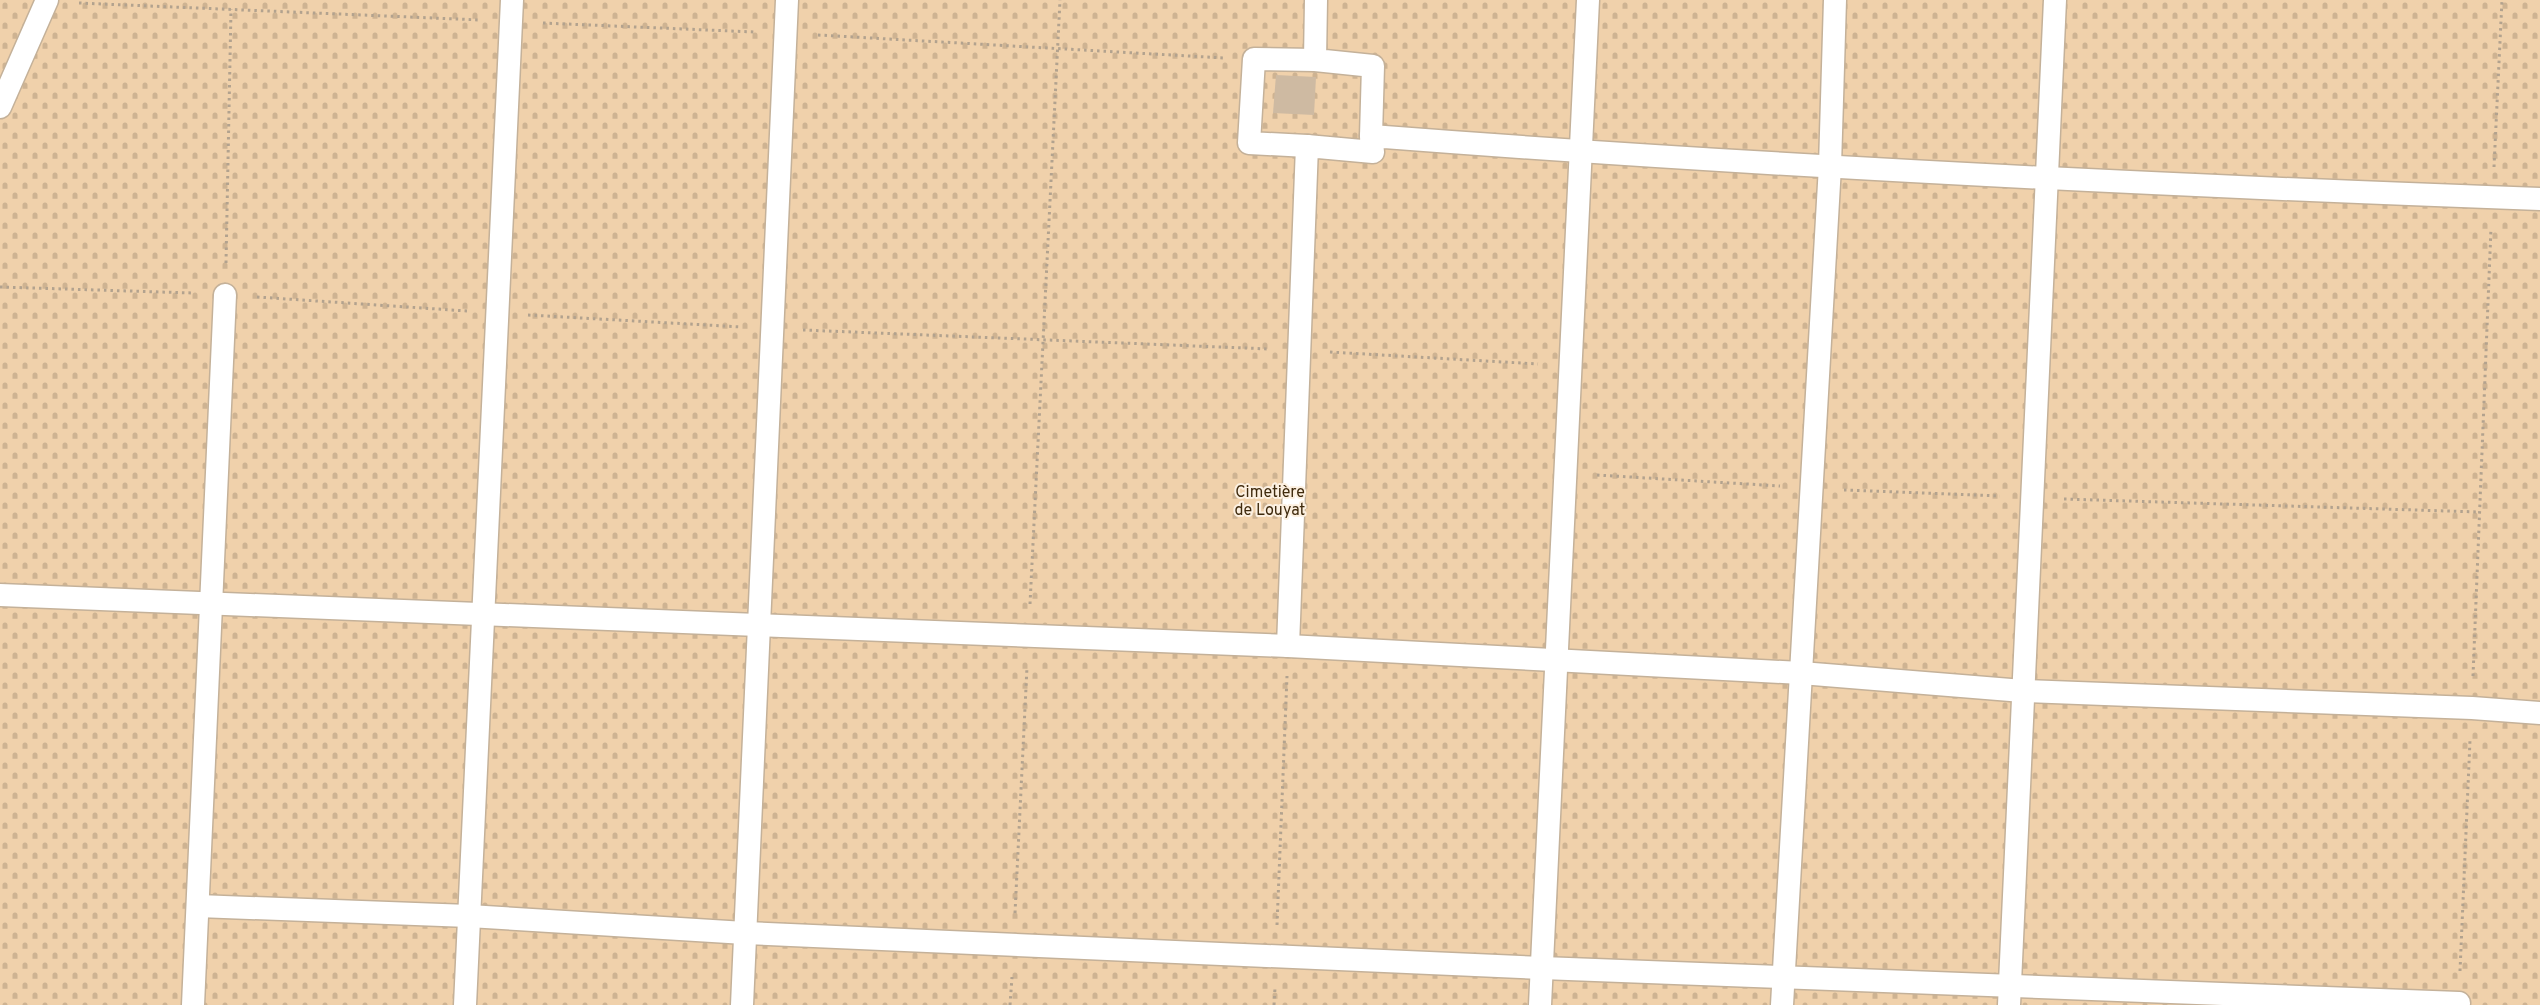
<svg xmlns="http://www.w3.org/2000/svg" width="2540" height="1005" viewBox="0 0 2540 1005" font-family="Overpass,sans-serif">
<style>
.cemetery{fill:url(#cemetery-stones)}
.building{fill:#cebaa2}
.lines{fill:none;stroke-linecap:round;stroke-linejoin:round}
.service-casing{stroke:#c4b199;stroke-width:25}
.path{stroke:#b2a28e;stroke-width:3;stroke-dasharray:2.5 4;stroke-linecap:butt}
.service{stroke:#fff;stroke-width:22}
.labels{text-anchor:middle;dominant-baseline:central;stroke-width:4;stroke-linejoin:round;paint-order:stroke}
.park-label{font-size:16px;fill:#3f2a0d;stroke:#fcf0e1}
</style>
<defs>
<pattern id="cemetery-stones" width="16" height="16" patternUnits="userSpaceOnUse" patternTransform="scale(1.25)"><rect width="16" height="16" fill="#f0d1ab"/><path d="M2 7V4a2 2 0 0 1 4 0v3zM10 15v-3a2 2 0 0 1 4 0v3z" fill="#ceb392"/></pattern>
</defs>
<rect width="100%" height="100%" fill="#f6e1c9"/>
<!-- cemetery -->
<rect class="cemetery" x="0" y="0" width="2540" height="1005"/>
<!-- building -->
<polygon class="building" points="1276,75 1316,77 1314,115 1273,113"/>
<g class="lines">
<!-- service casing -->
<g class="service-casing">
<g id="service">
<polyline points="1316,0 1315,60 1373,66 1371,136"/>
<polyline points="0,107 47,0"/>
<polyline points="1307,146 1249,143 1254,59 1315,60"/>
<polyline points="0,595 1288,646 1801,673 2023,691 2472,708 2540,713"/>
<path d="M1288,646L1307,146L1373,152L1371,136C1760,166 2150,185 2540,199"/>
<polyline points="198,906 469,916 745,933 1542,968 2459,1003"/>
<polyline points="193,1005 225,295"/>
<polyline points="465,1005 512,0"/>
<polyline points="742,1005 787,0"/>
<polyline points="1540,1005 1588,0"/>
<polyline points="1782,1005 1830,166 1835,0"/>
<polyline points="2009,1005 2055,0"/>
</g>
</g>
<!-- path -->
<g class="path">
<polyline points="79,3 480,20"/>
<polyline points="543,23 754,32"/>
<polyline points="818,35 1224,58"/>
<polyline points="2494,167 2502,0"/>
<polyline points="226,263 231,9"/>
<polyline points="0,287 193,293"/>
<polyline points="257,297 467,311"/>
<polyline points="528,315 742,327"/>
<polyline points="803,330 1269,349"/>
<polyline points="1330,352 1538,364"/>
<polyline points="1597,475 1780,486"/>
<polyline points="1844,490 2000,496"/>
<polyline points="2064,499 2479,512"/>
<polyline points="1030,604 1060,0"/>
<polyline points="2473,676 2491,228"/>
<polyline points="1015,913 1027,667"/>
<polyline points="1277,925 1287,676"/>
<polyline points="2460,971 2470,740"/>
<polyline points="1010,1005 1012,977"/>
<polyline points="1274,1005 1275,988"/>
</g>
<!-- service -->
<use href="#service" class="service"/>
</g>
<g class="labels">
<!-- park labels -->
<g class="park-label">
<text x="1270" y="493">Cimetière<tspan x="1270" dy="18">de Louyat</tspan></text>
</g>
</g>
</svg>
